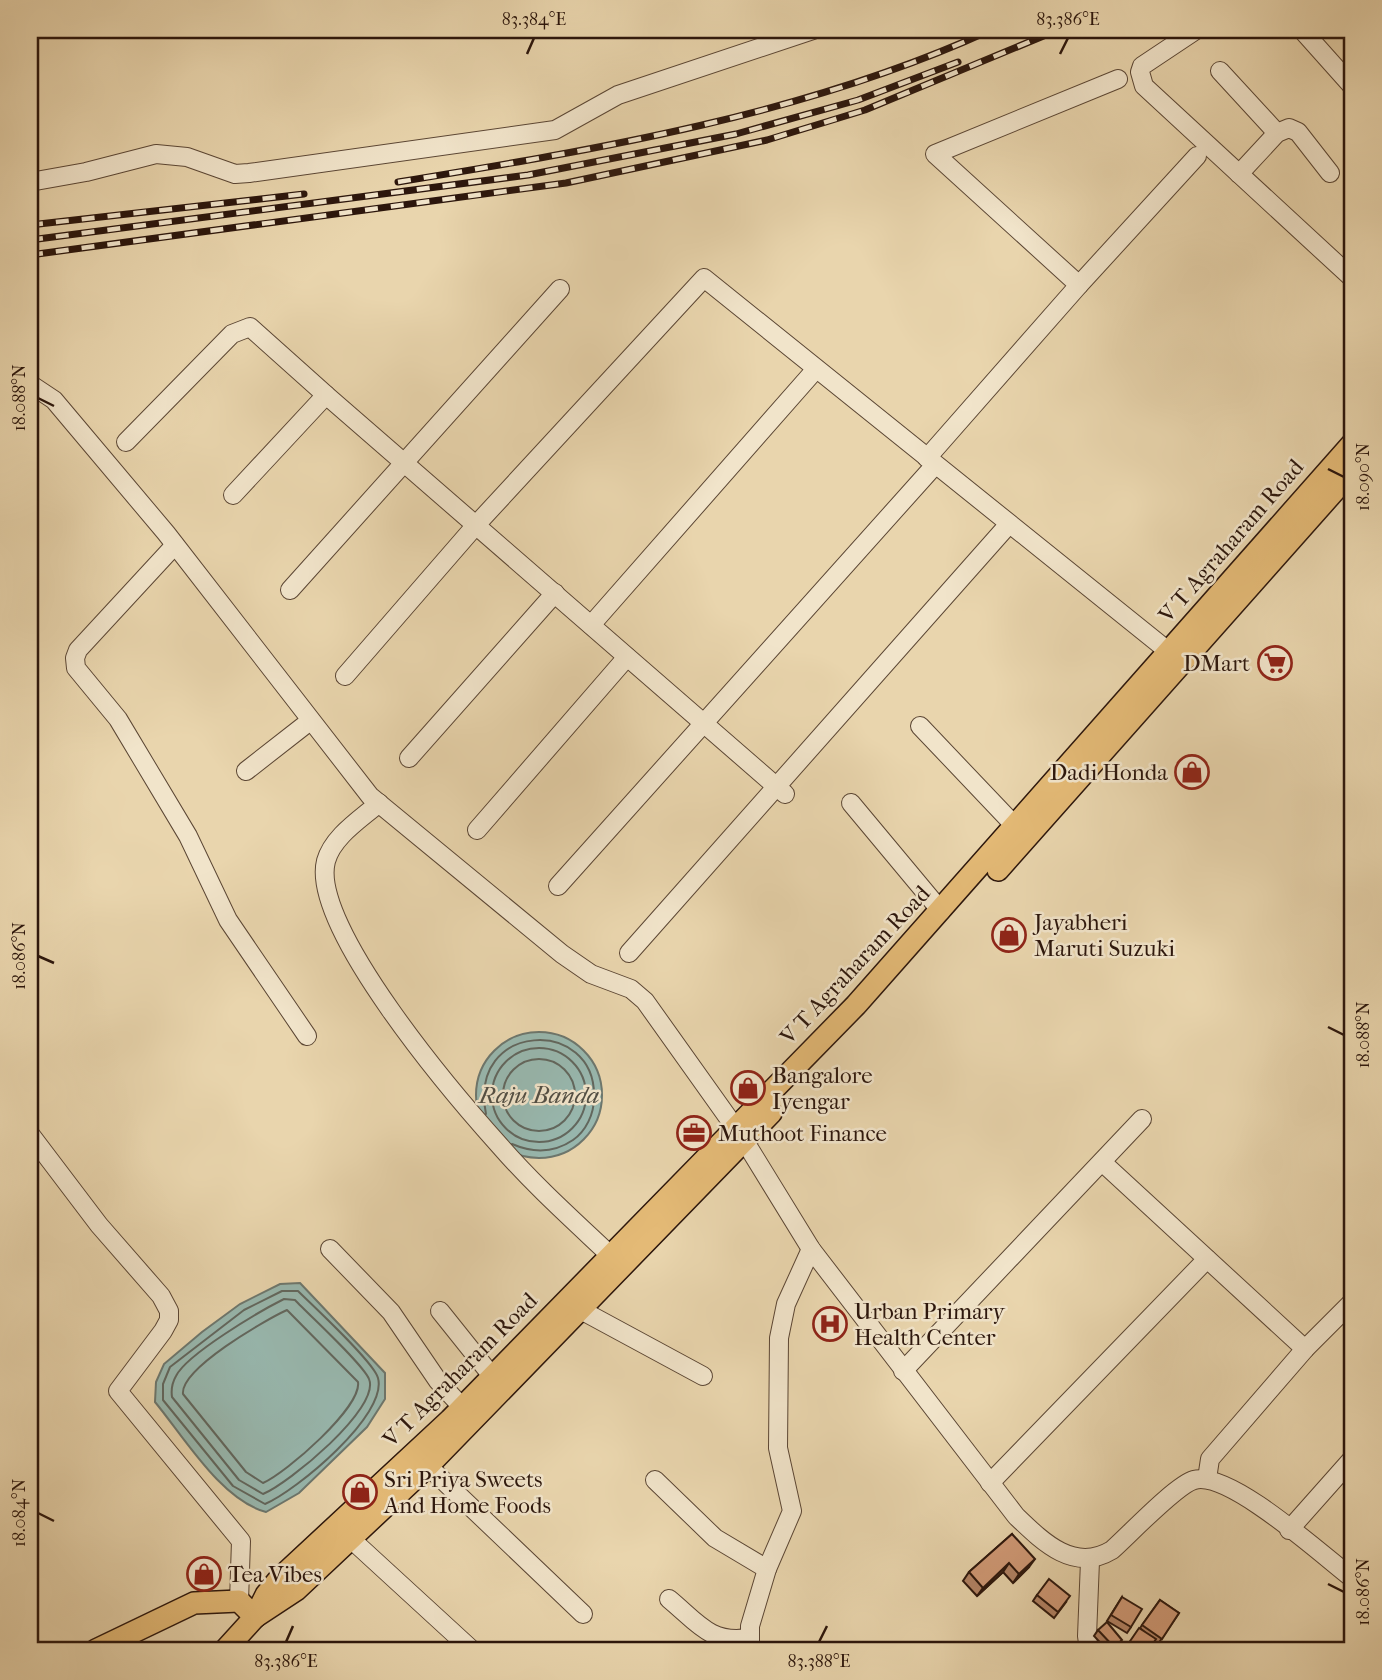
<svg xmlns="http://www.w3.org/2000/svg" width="1382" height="1680" viewBox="0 0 1382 1680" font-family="'IM FELL French Canon',serif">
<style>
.water{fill:#98b8af;stroke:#6d776e;stroke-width:2}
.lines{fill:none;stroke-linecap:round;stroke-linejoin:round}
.shore{stroke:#62675e;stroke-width:2}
.minor-casing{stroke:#5b4634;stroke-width:20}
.major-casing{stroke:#2c160c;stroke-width:24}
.minor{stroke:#f1e4ca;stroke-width:18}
.major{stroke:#e4ba76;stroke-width:21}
.rail-casing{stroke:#2c160c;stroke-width:7}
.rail{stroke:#f1e4ca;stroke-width:4.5;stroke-dasharray:13;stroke-linecap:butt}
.wall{fill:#b48466;stroke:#2c160c;stroke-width:2}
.shaded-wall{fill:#926c53;stroke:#2c160c;stroke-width:2}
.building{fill:#d19a77;stroke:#2c160c;stroke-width:2}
.ticks{fill:none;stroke:#2c160c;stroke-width:2.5}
.labels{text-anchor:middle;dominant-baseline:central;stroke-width:5;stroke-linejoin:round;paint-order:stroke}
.street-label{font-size:23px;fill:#2c160c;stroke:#f1e4ca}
.poi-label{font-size:23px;fill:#2c160c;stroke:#f1e4ca;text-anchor:start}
.water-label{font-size:24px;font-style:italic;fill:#524f45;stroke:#f1e4ca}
.neatline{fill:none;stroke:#2c160c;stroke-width:2.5}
.ticks-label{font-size:18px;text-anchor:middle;fill:#2c160c}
</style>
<rect width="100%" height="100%" fill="#e9d5ad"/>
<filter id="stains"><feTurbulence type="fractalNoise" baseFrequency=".00286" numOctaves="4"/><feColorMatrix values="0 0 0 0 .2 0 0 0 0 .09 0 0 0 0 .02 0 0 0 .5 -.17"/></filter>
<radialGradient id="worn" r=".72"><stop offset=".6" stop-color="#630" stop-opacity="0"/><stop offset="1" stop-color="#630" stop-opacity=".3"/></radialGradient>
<!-- water -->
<g class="water">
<circle cx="539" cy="1095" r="63"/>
<path d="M300,1283L385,1373V1399L367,1427L299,1493L266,1512C221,1500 184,1437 155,1402L156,1382L164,1364L202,1332L240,1304L280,1284Z"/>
</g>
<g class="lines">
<!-- shore -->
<g class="shore">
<circle cx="539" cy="1095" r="47"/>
<circle cx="539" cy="1095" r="36"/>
<path d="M486,1114C467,1021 597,1016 594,1098C594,1114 586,1131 573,1140C554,1153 533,1153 512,1144"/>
<path d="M282,1291H298C313,1306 374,1362 378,1378C388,1415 296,1491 265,1504L233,1486L163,1400V1384L170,1367L244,1310Z"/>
<path d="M284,1299L295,1300C309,1315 363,1364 369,1379C381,1408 288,1484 263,1494L239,1480L172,1397C171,1390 172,1383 176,1376C187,1354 260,1311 284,1299Z"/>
<path d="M287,1310L358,1382C362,1407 286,1473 263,1483L246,1472L183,1394C180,1369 265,1320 287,1310Z"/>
</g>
<!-- minor casing -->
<g class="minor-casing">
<g id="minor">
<polyline points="1196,30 1142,66 1140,72 1144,86 1352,278"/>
<polyline points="1302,30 1352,86"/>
<polyline points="1220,71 1277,133"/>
<polyline points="1239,174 1277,133 1289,128 1298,132 1330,173"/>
<polyline points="30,182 86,172 156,154 187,157 235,174 249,173 555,130 618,95 813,30"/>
<polyline points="1079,285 1197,156"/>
<path d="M30,384L54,400L166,533L370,796L562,954L591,974L631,989L645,1001L744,1140L811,1249L1016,1516C1043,1542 1074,1573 1112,1550C1129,1535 1176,1485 1194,1480C1229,1470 1322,1555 1352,1578"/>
<polyline points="326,395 785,794"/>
<polyline points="126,442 232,334 250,327 326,395 233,495"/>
<polyline points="927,458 1079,285 935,154 1118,79"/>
<polyline points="175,545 78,650 75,658 76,668 118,719 188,836 228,920 307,1036"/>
<polyline points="290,590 560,289"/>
<polyline points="591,625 816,369"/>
<polyline points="345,676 476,525 704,278 1178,659"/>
<polyline points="920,726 1016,827"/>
<polyline points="409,758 555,593"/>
<polyline points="246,771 310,721"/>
<path d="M379,803C361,819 333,836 326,861C309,926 456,1097 500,1146C534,1185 573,1220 610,1255"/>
<polyline points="851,803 941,911"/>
<polyline points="477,830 627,657"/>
<polyline points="558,886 935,465"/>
<polyline points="629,953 1009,524"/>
<polyline points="30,1134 99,1225 161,1296 169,1311 169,1320 163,1331 118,1391 241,1541 239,1601"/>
<polyline points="1102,1162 1305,1349"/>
<polyline points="330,1249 391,1312 438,1381 462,1407"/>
<polyline points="579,1309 703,1376"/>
<polyline points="440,1311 492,1376"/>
<polyline points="903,1371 1142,1119"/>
<polyline points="428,1466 583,1614"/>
<polyline points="1207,1479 1210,1459 1305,1349 1352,1302"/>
<polyline points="655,1480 715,1538 767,1569"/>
<polyline points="990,1483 1207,1259"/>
<polyline points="1289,1530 1352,1459"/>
<polyline points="351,1539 472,1650"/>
<path d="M669,1599C697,1622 710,1644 748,1638"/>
<polyline points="750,1650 750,1626 767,1569 792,1511 778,1448 779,1338 786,1304 811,1249"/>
<polyline points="1089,1650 1087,1636 1090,1561"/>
</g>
</g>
<!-- major casing -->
<g class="major-casing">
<g id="major">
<polyline points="998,870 1352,471"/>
<polyline points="255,1617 296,1590 428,1466 771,1113"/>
<polyline points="96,1650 194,1603 239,1601 255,1617"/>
<polyline points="225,1650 255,1617 266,1595 280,1578 450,1420 856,1005 1352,444"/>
</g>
</g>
<!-- minor -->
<use href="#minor" class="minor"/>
<!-- major -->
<use href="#major" class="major"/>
<!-- rail casing -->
<g class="rail-casing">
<g id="rail">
<path d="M398,182C599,149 805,115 991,30"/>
<polyline points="30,225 304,194"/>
<polyline points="30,240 528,175 736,134 858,100 958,62"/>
<polyline points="30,255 566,183 767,140 865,110 1058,30"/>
</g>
</g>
<!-- rail -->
<use href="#rail" class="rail"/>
</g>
<!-- wall -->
<g class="wall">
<polygon points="1012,1534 1029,1567 1013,1583 1003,1572 977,1596 963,1581 969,1572"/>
<polygon points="1037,1595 1066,1602 1054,1618 1033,1601"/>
<polygon points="1122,1597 1131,1627 1127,1633 1107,1621"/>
<polygon points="1160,1600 1179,1613 1158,1644 1140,1628"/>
<polygon points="1098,1630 1118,1645 1113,1650 1107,1650 1094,1636"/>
</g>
<!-- shaded-wall -->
<g class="shaded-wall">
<polygon points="1035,1559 1029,1567 1013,1583 1019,1574"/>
<polygon points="1009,1563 1003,1572 977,1596 983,1588"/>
</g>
<!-- building -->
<g class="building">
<polygon points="1012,1534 1035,1559 1019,1574 1009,1563 983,1588 969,1572"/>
<polygon points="1049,1579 1070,1596 1058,1612 1037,1595"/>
<polygon points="1122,1597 1142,1609 1131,1627 1111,1615"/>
<polygon points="1160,1600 1179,1613 1162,1639 1142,1625"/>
<polygon points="1107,1622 1122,1640 1114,1647 1098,1630"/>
<polygon points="1139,1628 1156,1639 1149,1650 1124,1650"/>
</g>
<!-- ticks -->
<path class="ticks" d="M527,54L534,38M1060,54L1068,38M38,398L54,406M1328,469L1344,477M38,956L54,963M1328,1027L1344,1035M38,1513L54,1521M1328,1584L1344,1592M286,1642L293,1626M819,1642L827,1626"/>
<!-- icons -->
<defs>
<g id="supermarket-ring" transform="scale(1.75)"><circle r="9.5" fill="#f1e4ca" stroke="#8f2418" stroke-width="1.5"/><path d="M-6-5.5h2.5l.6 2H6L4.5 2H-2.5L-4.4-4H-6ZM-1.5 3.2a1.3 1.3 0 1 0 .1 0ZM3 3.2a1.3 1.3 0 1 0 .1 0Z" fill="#8f2418"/></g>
<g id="shop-ring" transform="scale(1.75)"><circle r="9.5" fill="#f1e4ca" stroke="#8f2418" stroke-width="1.5"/><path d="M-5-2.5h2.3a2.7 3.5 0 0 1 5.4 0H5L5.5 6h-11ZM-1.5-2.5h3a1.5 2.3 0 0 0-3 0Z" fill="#8f2418"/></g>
<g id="office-ring" transform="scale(1.75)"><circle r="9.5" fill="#f1e4ca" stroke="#8f2418" stroke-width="1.5"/><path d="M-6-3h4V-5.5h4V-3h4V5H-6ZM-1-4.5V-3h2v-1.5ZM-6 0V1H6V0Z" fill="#8f2418"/></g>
<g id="hospital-ring" transform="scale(1.75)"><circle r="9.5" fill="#f1e4ca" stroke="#8f2418" stroke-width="1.5"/><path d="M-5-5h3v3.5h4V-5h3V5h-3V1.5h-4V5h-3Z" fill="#8f2418"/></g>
</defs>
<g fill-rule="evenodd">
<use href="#supermarket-ring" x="1275" y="663"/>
<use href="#shop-ring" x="1192" y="772"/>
<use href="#shop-ring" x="1009" y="935"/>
<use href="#shop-ring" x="748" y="1088"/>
<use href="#office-ring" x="694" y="1133"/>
<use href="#hospital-ring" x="830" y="1324"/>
<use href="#shop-ring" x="360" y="1492"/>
<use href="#shop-ring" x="204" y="1574"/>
</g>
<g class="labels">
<!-- street labels -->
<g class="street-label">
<text transform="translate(1231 541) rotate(-49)">V T Agraharam Road</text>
<text transform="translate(855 965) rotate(-47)">V T Agraharam Road</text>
<text transform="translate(460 1370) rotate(-45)">V T Agraharam Road</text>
</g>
<!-- poi labels -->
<g class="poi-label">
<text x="1250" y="663" text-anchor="end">DMart</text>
<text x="1168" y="772" text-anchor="end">Dadi Honda</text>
<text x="1034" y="922">Jayabheri<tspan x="1034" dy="26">Maruti Suzuki</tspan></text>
<text x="772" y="1075">Bangalore<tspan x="772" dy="26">Iyengar</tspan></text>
<text x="718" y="1133">Muthoot Finance</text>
<text x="854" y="1311">Urban Primary<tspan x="854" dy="26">Health Center</tspan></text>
<text x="384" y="1479">Sri Priya Sweets<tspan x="384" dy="26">And Home Foods</tspan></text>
<text x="228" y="1574">Tea Vibes</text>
</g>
<!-- water labels -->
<g class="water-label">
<text x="539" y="1095">Raju Banda</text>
</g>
</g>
<!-- margin -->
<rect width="1382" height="1680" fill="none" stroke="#e9d5ad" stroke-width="77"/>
<rect x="38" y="38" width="1306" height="1604" class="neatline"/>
<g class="ticks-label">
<text x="534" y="25">83.384°E</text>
<text x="1068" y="25">83.386°E</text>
<text transform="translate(19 398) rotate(-90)" y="6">18.088°N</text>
<text transform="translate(1363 477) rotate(-90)" y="6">18.090°N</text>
<text transform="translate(19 956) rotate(-90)" y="6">18.086°N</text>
<text transform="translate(1363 1035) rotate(-90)" y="6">18.088°N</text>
<text transform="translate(19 1513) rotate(-90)" y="6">18.084°N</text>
<text transform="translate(1363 1592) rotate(-90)" y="6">18.086°N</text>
<text x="286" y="1667">83.386°E</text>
<text x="819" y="1667">83.388°E</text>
</g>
<rect width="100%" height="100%" filter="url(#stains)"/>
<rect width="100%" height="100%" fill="url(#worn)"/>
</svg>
